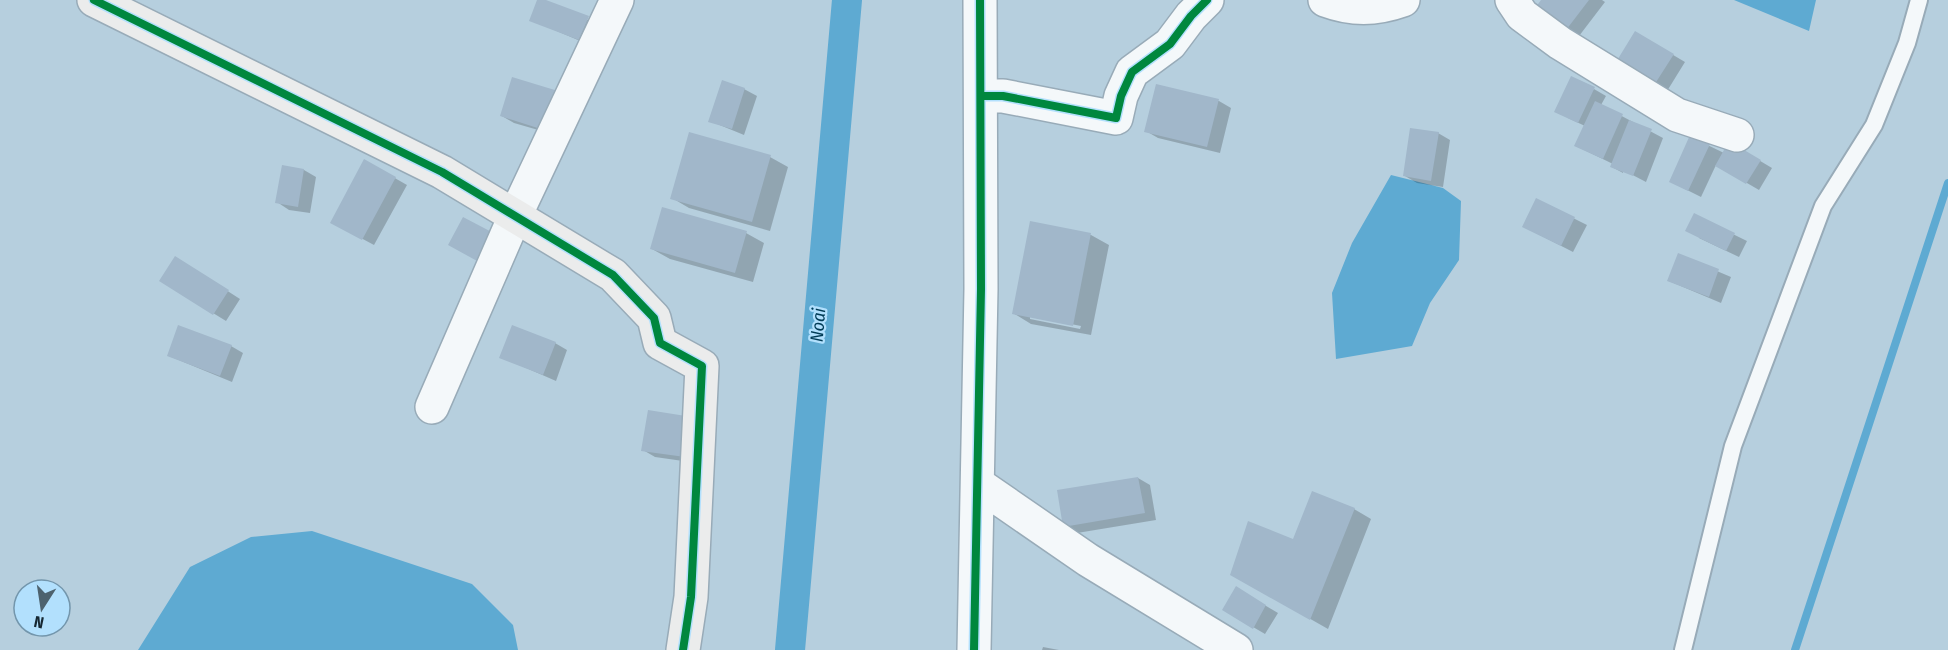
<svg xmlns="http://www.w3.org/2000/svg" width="1948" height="650" font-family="'Fira Sans Condensed',sans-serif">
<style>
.water{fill:#5eaad2}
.shadow{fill:#0003;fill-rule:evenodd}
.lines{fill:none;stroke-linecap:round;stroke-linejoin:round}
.stream{stroke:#5eaad2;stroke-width:8}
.canal{stroke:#5eaad2;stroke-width:30}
.building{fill:#a1b7ca}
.lane-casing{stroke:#98abb8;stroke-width:20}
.street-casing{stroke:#98abb8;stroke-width:36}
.secondary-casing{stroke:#98abb8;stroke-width:36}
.lane{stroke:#f4f8fa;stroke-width:16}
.street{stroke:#f4f8fa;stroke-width:33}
.secondary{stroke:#ebecec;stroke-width:33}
.cycleway-casing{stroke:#b2e0fd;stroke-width:11}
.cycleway{stroke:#00873e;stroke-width:8}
.labels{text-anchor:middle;stroke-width:4.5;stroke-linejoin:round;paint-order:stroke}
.water-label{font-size:18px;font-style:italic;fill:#013b55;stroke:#b2e0fd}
</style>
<rect width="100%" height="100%" fill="#b6cfde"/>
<!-- water -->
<path class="water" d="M1734,0H1816L1809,31Z
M1391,175L1443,188L1461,201L1459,260L1430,303L1412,346L1336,359L1332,293L1352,243Z
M312,531L472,584L513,625L518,650H138L190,567L251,537Z"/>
<!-- shadow -->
<path class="shadow" d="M538,0L600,25L592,46L531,20Z
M1543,0H1602L1605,2L1576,40Z
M1636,33L1685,62L1664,96L1615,66Z
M513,79L559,136L514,123L502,116Z
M1157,85L1219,101L1231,108L1220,153L1158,138L1146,131Z
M744,89L757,96L744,135L710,121Z
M1594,89L1606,96L1601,105L1663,138L1646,182L1623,170V173L1612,167L1613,164L1576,146L1585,126L1568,118Z
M1438,133L1450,140L1443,187L1417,183L1405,176Z
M1691,137L1724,153L1730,143L1772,168L1759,190L1716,165L1701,197L1683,188Z
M770,157L788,167L770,231L689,208L672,198Z
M365,161L407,185L374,245L344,229Z
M283,166L304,170L316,177L310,213L289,210L277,202Z
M1537,200L1587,225L1573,252L1536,233Z
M1694,215L1747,241L1739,257L1699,238Z
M1031,223L1091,235L1109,245L1091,335L1031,324L1013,313ZM1030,316L1081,326L1080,329L1030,319Z
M746,233L764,243L753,282L670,259L652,249Z
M1679,255L1731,277L1721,303L1669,281Z
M187,265L240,299L226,321L161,281Z
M555,343L567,350L556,381L501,357Z
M231,346L243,353L232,382L169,356Z
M649,411L697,463L655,457L643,450Z
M1138,478L1150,485L1156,520L1077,533L1064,526Z
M1354,509L1371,519L1328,629L1231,574Z
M1236,588L1278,613L1265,634L1224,610Z
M1043,647L1059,650H1042Z"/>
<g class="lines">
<!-- stream -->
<path class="stream" d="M1795,650L1948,183"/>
<!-- canal -->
<path class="canal" d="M790,650L847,0"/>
</g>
<!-- building -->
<path class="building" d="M537,0H546L589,16L579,40L529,21Z
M1541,0H1589L1563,34L1533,11Z
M1635,31L1674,54L1651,90L1613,67Z
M1571,76L1595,87L1578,123L1554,112Z
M512,77L558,91L547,131L500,116Z
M722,80L745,88L732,129L708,122Z
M1156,84L1219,99L1207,147L1144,132Z
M1595,101L1623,114L1603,159L1574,146Z
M1629,120L1652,129L1633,176L1610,167Z
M1410,128L1439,132L1431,181L1403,176Z
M689,132L771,155L752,222L670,199Z
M1690,135L1710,144L1688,191L1669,182Z
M1729,141L1761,160L1746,184L1715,166Z
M364,159L396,177L362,240L330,223Z
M282,165L304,169L298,207L275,203Z
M1536,198L1575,217L1561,246L1522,227Z
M662,207L747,231L735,273L650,249Z
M1694,213L1735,233L1726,251L1685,231Z
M463,217L503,238L488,267L448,245Z
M1030,221L1091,233L1073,326L1012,314Z
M1678,253L1719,269L1709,297L1667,281Z
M175,256L229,290L213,315L159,281Z
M178,325L232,345L220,376L167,356Z
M512,325L556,342L543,375L499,358Z
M648,410L692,417L685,457L641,451Z
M1138,477L1145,513L1063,527L1057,490Z
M1312,491L1355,508L1310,620L1230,575L1248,521L1293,539Z
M1236,586L1266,605L1253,629L1222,610Z"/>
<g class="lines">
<!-- lane casing -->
<g class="lane-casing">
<path id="lane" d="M1683,650L1733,446L1823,206L1874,125L1907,43L1919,0"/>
</g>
<!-- street casing -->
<g class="street-casing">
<path id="street" d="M1325,0C1352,10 1375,10 1403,0
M1512,0L1522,15L1560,43L1677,115L1737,135
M981,96H1003L1116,118L1121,96L1132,72L1170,44L1191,16L1207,0
M432,407L515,216L617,0
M978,484L1088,560L1236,650
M974,650L981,289L980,0"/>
</g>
<!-- secondary casing -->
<g class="secondary-casing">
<path id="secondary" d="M94,0L442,172L613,275L654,318L660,343L702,366L691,597L683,650"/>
</g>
<!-- lane -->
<use href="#lane" class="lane"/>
<!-- street -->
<use href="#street" class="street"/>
<!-- secondary -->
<use href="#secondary" class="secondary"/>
<!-- cycleway casing -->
<g class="cycleway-casing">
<path id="cycleway" d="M94,0L442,172L613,275L654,318L660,343L702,366L691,597L683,650
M981,96H1003L1116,118L1121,96L1132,72L1170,44L1191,16L1207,0
M974,650L981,289L980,0"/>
</g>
<!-- cycleway -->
<use href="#cycleway" class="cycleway"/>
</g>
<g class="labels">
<!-- water labels -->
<g class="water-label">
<text transform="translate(818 325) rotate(-85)" y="6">Noai</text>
</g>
</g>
<!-- north arrow -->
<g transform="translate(42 608) rotate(192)"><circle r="28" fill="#b2e0fd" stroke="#7396ac" stroke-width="1.5"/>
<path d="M0-4.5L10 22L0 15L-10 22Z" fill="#4d626e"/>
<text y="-9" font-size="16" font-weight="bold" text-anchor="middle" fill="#152732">N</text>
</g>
</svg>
